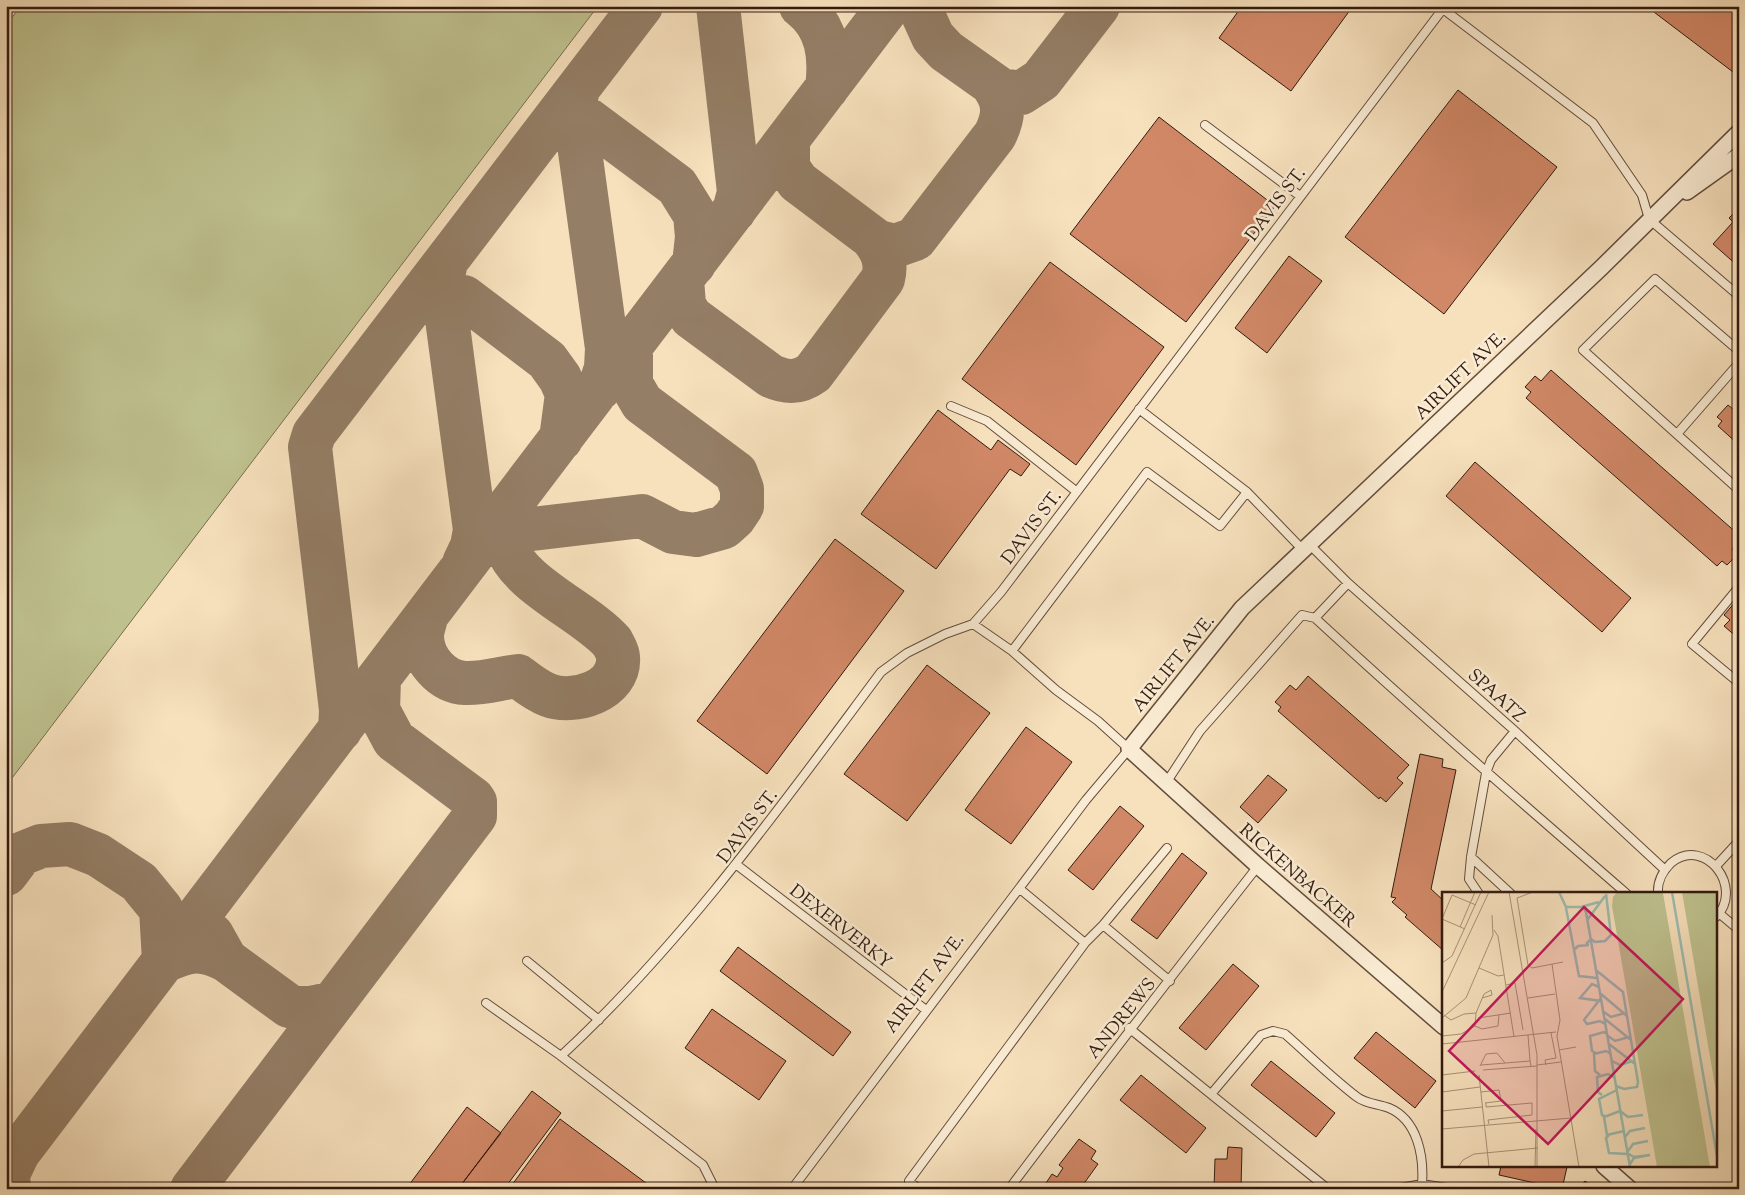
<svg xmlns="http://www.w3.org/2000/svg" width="1745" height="1195" font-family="'Sorts Mill Goudy',serif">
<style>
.green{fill:#bfc28f;stroke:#786e50}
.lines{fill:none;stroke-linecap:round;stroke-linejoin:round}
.taxiway{stroke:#947e66;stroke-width:44}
.building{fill:#d18867;stroke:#321b10}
.lane-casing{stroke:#634c3b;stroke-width:10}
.street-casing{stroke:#634c3b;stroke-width:18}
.lane{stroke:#faecd4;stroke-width:8}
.street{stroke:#faecd4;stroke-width:15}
.labels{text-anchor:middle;stroke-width:5;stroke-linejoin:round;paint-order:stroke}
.street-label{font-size:18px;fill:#321b10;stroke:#faecd4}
.inset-river{fill:none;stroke:#9dbdb2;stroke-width:2.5}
.inset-road{fill:none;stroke:#a89278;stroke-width:1}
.view{fill:#c2185b;fill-opacity:0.15;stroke:#c2185b;stroke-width:2.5}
.inset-edge{fill:none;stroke:#321b10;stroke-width:2.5}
</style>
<rect width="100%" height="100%" fill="#f7e1bd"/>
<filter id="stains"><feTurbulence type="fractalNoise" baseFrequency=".004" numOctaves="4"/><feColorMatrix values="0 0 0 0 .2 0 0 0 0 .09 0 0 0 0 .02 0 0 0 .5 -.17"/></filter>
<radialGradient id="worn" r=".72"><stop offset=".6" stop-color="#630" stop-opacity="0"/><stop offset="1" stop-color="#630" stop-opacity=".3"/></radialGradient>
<!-- green -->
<path class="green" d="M21,6H598L6,786V25Z"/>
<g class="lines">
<!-- taxiway -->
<path class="taxiway" d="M718,6L739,192L734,211
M801,6C828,27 831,57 827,88
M919,6L933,37L946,51L1001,90L1021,93L1041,80L1098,6
M577,90L575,115L607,348L606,368L599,389
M556,126L565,121L587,119L677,186L695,215L697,237L694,264
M788,140V168L798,182L878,242L895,246L915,239L995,135C1005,115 1005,101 991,83
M446,262L442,281L475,530L472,546L464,563
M682,279L684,305L691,317L771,376C787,383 799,383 813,373L883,279C887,263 883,252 873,239
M420,299L444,294L464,297L547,360L560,378L567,394L561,439
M482,543L507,532L642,516L673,532L696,535L724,527L734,518L742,506V489L736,473L642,403L631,384V352
M426,617C425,623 422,630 422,636C422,659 442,682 465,683C482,684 501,678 518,676C527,683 537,691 548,695C573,705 621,691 618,657C618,652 614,646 612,642C586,612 517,584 506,545C504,534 505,522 506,511
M340,730L341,710L310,447L314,434L641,6
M6,874L21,854L41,846L70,844L98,855L139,882L161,909L164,961C190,950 200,947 226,960
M212,935L226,960L289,1006C304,1011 319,1007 334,1002
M9,1189L8,1174L18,1153L889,6
M192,1189L475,816V802L473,799L394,740L378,710L379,679"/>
</g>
<!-- building -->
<path class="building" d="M1242,6H1353L1291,91L1219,38Z
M1646,6H1734L1739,10V65L1733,72Z
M1458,90L1557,167L1444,314L1345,237Z
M1159,117L1275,206L1186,322L1070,234Z
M1736,211L1739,213V267L1713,244L1733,222L1729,218Z
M1289,256L1322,281L1267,353L1235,328Z
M1050,262L1164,347L1076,465L962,379Z
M1551,370L1739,535V541L1732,549L1738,554L1727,565L1722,561L1717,566L1526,398L1531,392L1525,387L1535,376L1541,381Z
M1739,402V445L1718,426L1722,421L1717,417L1728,405L1733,409Z
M938,410L991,450L998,440L1030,464L1021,476L1010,469L936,569L861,514Z
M1475,462L1631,598L1602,632L1446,496Z
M835,539L904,591L767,774L697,721Z
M1736,601L1739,603V639L1724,626L1730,620L1724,615Z
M927,665L990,713L907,821L844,774Z
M1308,676L1409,765L1397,778L1403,783L1386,802L1380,797L1379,799L1278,711L1281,707L1275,702L1290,685L1296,690Z
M1026,727L1072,762L1011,844L965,810Z
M1420,754L1443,759L1442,767L1456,770L1431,889L1444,901V951L1405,917L1407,915L1392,902L1396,898L1391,897Z
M1268,775L1287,790L1258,823L1240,807Z
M1120,806L1144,826L1093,890L1068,870Z
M1182,853L1207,873L1157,939L1131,920Z
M738,947L851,1032L833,1056L720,971Z
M1233,964L1259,986L1206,1050L1179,1028Z
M712,1009L786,1061L759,1100L685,1048Z
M1376,1032L1436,1081L1415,1108L1354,1058Z
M1271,1061L1335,1113L1316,1137L1251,1085Z
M1141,1075L1206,1128L1186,1153L1120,1100Z
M532,1091L561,1113L504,1189H458Z
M467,1107L501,1133L458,1189H406Z
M560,1119L654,1189H509Z
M1079,1139L1096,1151L1091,1159L1098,1164L1080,1189H1042L1052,1174L1057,1177L1063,1168L1059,1165Z
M1228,1147L1242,1148L1241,1189H1214L1215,1159H1227Z
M1501,1166H1565L1567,1167L1562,1189L1499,1175Z
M1585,1181L1595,1189H1579Z"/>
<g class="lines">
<!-- lane casing -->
<g class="lane-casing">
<path id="lane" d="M1443,9L1593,123L1642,195L1649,219L1739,296
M1205,125L1300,196
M1739,351L1655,279L1583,350L1739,490
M951,406L987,421L1077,492
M1139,409L1247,492L1303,550
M1677,434L1739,363
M1309,544L1348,583L1515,731L1664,869
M1348,583L1315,618C1417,712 1522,803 1627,894
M1739,587L1692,644L1739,683
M1012,651L1147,472L1220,526L1247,492
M1166,783L1200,731L1302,615L1315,618
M1471,857L1511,894
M737,865L926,1010
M1717,865L1739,841
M1020,889L1085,943
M1479,894L1469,879L1471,857L1486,773L1491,760L1515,731
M1658,894C1657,881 1662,872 1671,863C1705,835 1745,888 1716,917
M1720,914L1739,930
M1103,925L1170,981
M527,961L599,1020
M486,1003L561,1056L703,1165L715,1189
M1129,1028L1328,1189
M561,1056C684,942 781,806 881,672L907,653L945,634L973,624L1001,592L1445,6
M1212,1093L1261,1035L1273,1031L1285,1034C1309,1055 1332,1078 1357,1097C1366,1104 1379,1104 1389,1108C1418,1120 1424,1157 1422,1184
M792,1189L1086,800L1129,749L1098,721L1056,690L1012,651L973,624
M919,1189L909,1181L1085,943L1103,925L1167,848
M1009,1189C1091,1080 1174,973 1258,866
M1395,1189L1422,1184L1453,1189"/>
</g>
<!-- street casing -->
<g class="street-casing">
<path id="street" d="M1687,192L1739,155
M1444,1027L1258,866L1129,749L1242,608L1601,268L1739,132
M1604,1166L1630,1189"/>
</g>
<!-- lane -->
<use href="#lane" class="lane"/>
<!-- street -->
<use href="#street" class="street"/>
</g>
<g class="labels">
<!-- street labels -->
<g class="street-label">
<text transform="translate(1275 204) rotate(-53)" y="6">DAVIS ST.</text>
<text transform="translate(1460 375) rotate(-44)" y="6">AIRLIFT AVE.</text>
<text transform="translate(1031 527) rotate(-53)" y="6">DAVIS ST.</text>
<text transform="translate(1173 663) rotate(-51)" y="6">AIRLIFT AVE.</text>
<text transform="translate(1497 695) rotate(42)" y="6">SPAATZ</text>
<text transform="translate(747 826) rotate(-53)" y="6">DAVIS ST.</text>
<text transform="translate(1298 875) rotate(41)" y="6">RICKENBACKER</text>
<text transform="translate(841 926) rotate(38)" y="6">DEXERVERKY</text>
<text transform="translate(924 983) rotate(-53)" y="6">AIRLIFT AVE.</text>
<text transform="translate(1121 1018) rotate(-51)" y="6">ANDREWS</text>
</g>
</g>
<!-- overview -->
<g transform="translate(1442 892)">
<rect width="275" height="275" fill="#f7e1bd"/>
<path d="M175,0L221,1L268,275H215L170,14L171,5ZM240,0H275V206Z" fill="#bfc28f"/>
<path class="inset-river" d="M117,0L124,15H141L144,20L188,275M230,0L275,264M139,15L157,10M124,16L137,84L155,86M146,27L163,4M144,52L149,47L153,50L163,49L169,43L164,2M132,58L136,54L147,53M155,79L181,100L196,190L195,195L182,197L174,194M157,95L150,92L138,106L159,109M159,102L185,124M159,106L142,128L145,132L158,129L163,132M162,120L169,125L183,121M163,127L189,148M166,144L173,149L187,145M167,152L193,172M154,161L150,159L148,144L162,140L165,142M170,169L178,173L191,169M158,183L153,179L152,162L164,159L169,162M160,203L156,200L155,185L166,182L173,186M163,224L160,223L157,207L175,198M182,239L165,243L162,225L178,219L186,225L201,223M167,243L164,246L167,261L186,262M183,245L188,239L203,236M186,259L191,252L206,249M185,261L192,265L208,263L192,266L188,272"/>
<path class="inset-road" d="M67,0L95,163V275M91,0L75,6L86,73L90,76L121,70M18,35L33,0M23,37L0,27L10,3L34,13M52,38L56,44L72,145M0,71L10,64L39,0M110,72L118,128L115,144L137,275M37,76L56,84L62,83M64,93L73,91L81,138M0,100L47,0M86,106L113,102M2,123L9,128L22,122L34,121M0,126L24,106L51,43L50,23M36,126L69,121M33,134L40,137L56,134L57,123M86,143L88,169M0,144L19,142L33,134L34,121L42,102L49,98L50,103L40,106M0,152L114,140M117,158L134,155M39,173L88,169L89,174M95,173L119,170M104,173L103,168L114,166L109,141M38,174L44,162L55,161L63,171M41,178L95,174M0,183L33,179M37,183L47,275M0,200L38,195M39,200L57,198L59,209L43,211M44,211V215L90,211V223L46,228L47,232M0,219L40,215M0,237L129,226M16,275L21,268L32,262L96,256M93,275L94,237"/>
<path class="view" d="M142,15L241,107L106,252L7,159Z"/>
<rect width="275" height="275" class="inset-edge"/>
</g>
<!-- margin -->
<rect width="1745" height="1195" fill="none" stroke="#f7e1bd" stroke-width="25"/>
<rect x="8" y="8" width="1730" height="1180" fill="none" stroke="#321b10" stroke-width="2.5"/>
<rect x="12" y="12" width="1720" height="1170" fill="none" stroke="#321b10"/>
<rect width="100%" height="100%" filter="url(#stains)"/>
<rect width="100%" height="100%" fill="url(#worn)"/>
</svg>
